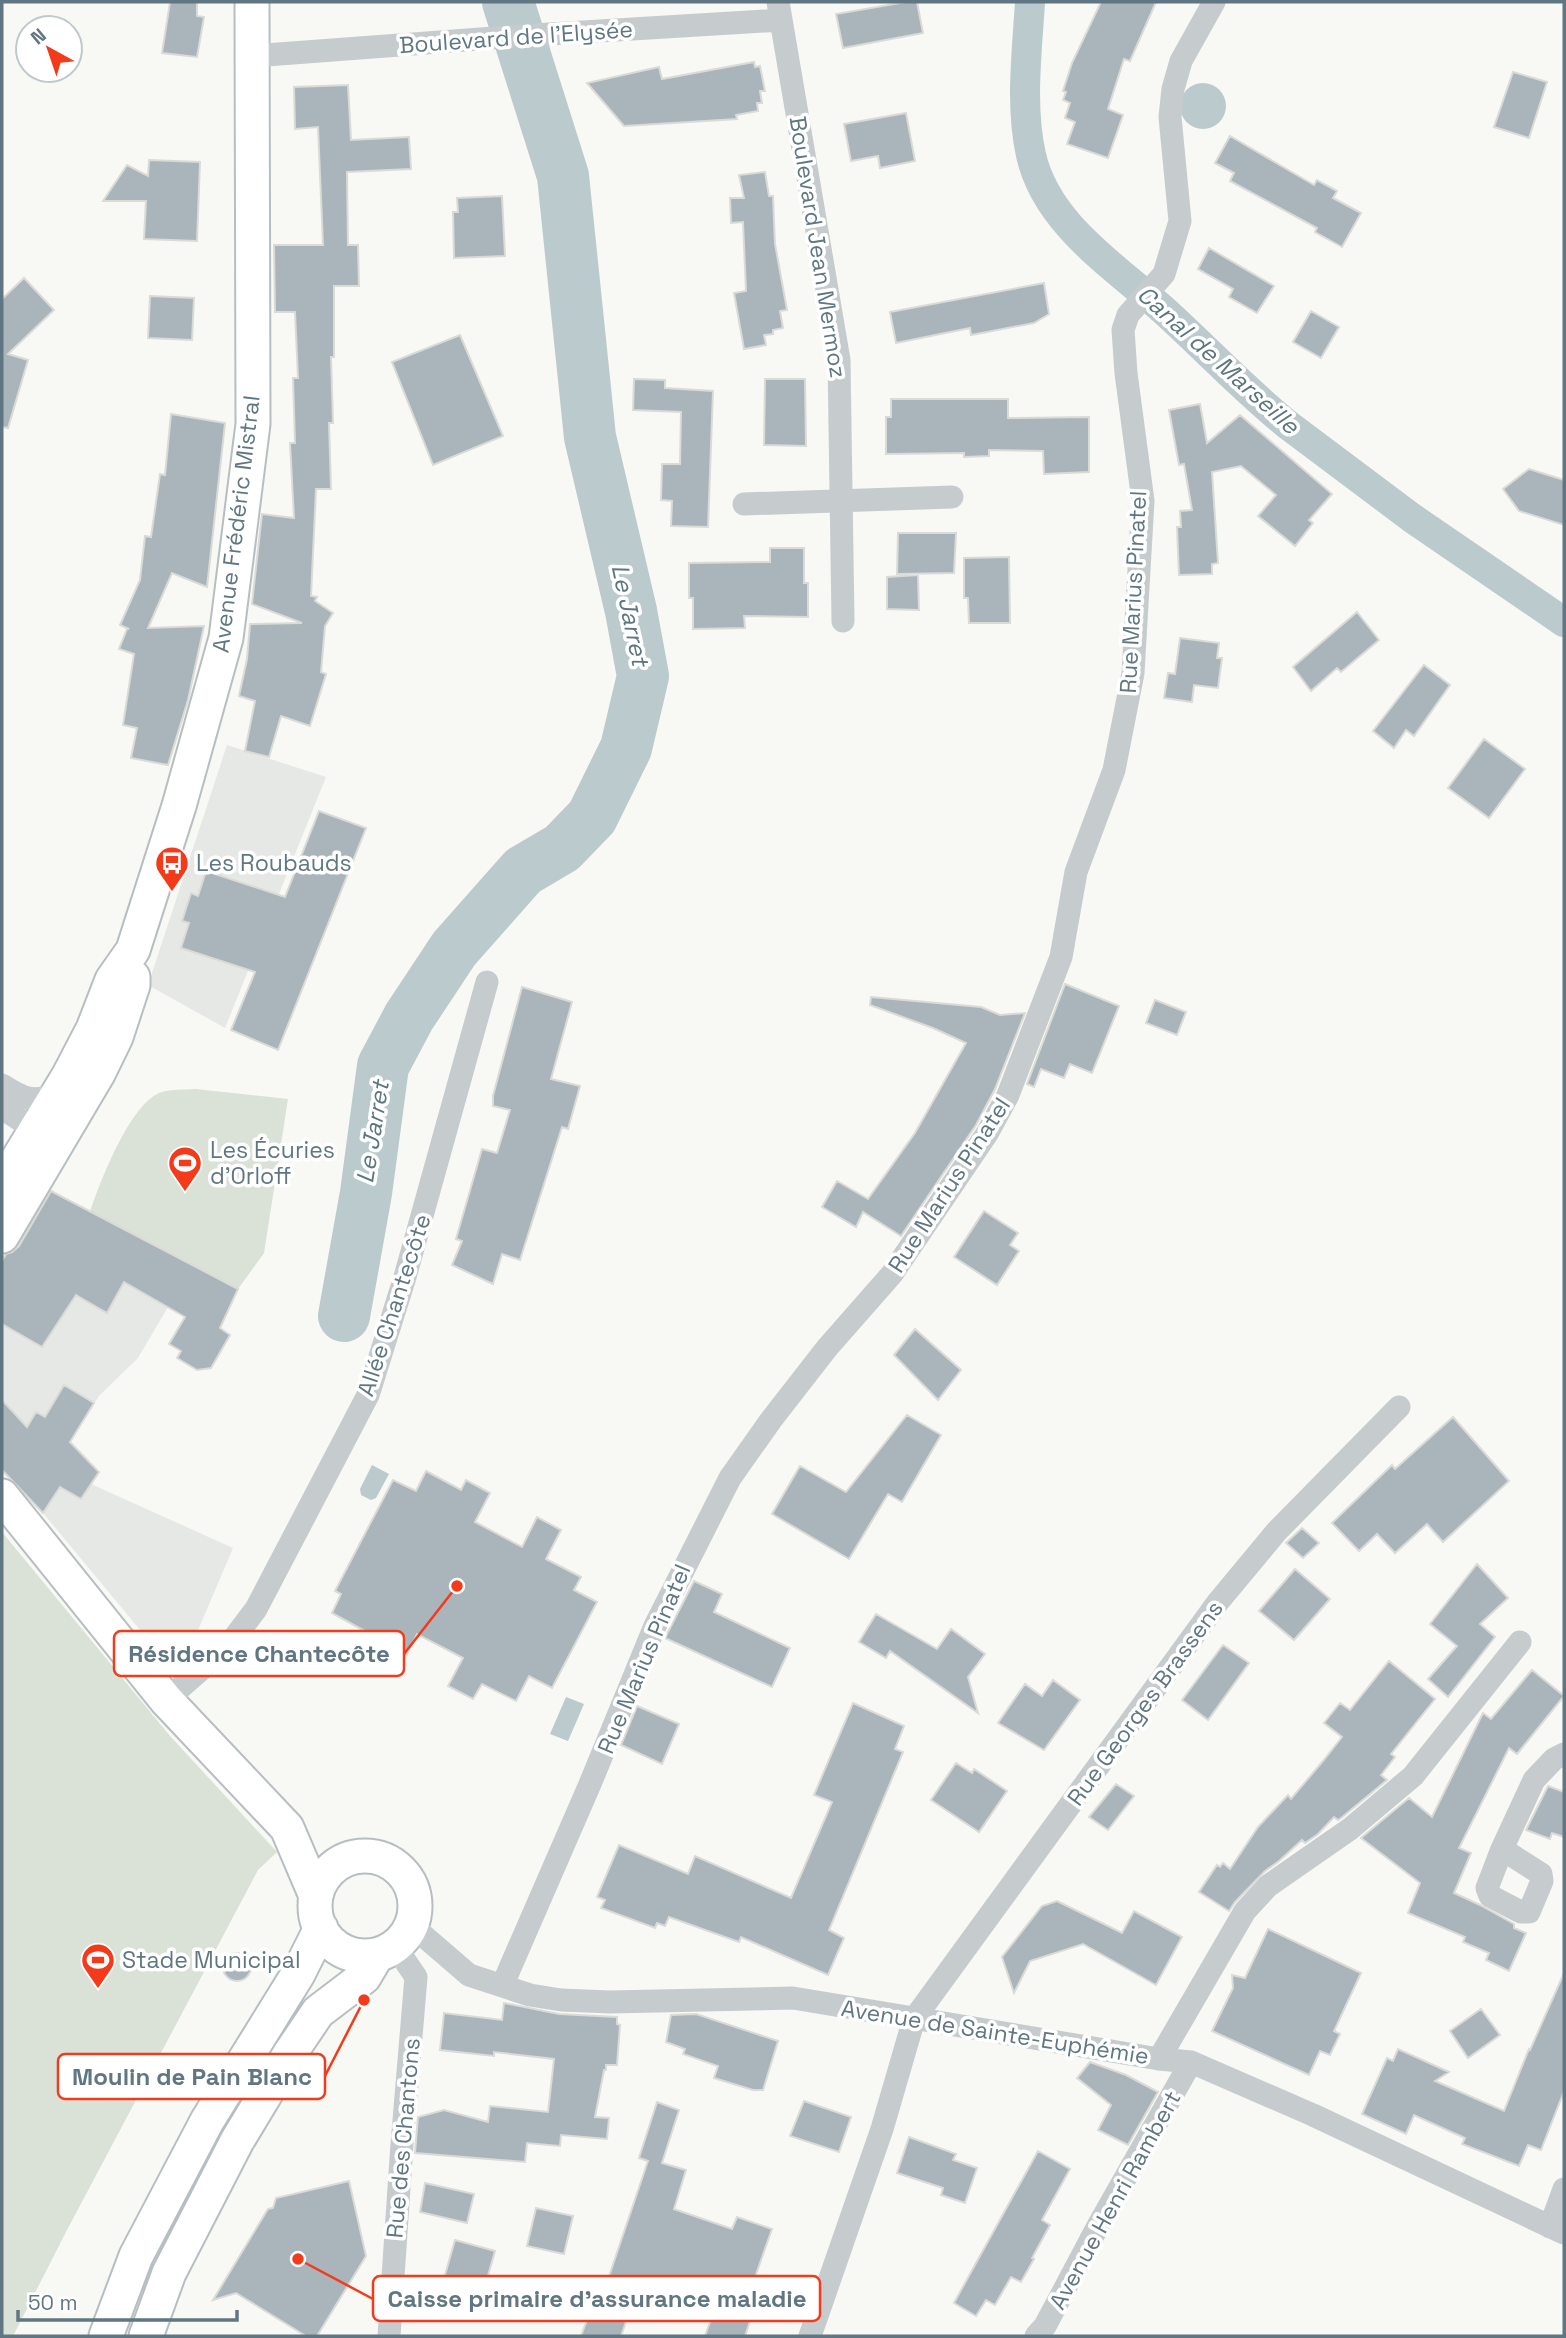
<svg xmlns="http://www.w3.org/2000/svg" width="1566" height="2338" font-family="'Space Grotesk',sans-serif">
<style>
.built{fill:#e6e8e6}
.green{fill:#dae1d6}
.water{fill:#bbcacc}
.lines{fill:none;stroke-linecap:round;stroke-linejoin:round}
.canal{stroke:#bbcacc;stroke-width:30}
.river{stroke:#bbcacc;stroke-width:52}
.building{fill:#a9b5ba;stroke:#dadad7;stroke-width:2}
.secondary-casing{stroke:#b7bec2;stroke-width:37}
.street{stroke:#c6cbce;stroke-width:23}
.secondary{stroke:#fff;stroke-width:33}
.labels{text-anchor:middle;stroke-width:7;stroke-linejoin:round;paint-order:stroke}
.street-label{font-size:23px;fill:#607783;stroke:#fff}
.poi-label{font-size:23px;fill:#607783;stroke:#fff;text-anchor:start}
.water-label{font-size:24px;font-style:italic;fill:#5b777d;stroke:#fff}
.leader{fill:none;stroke:#f33a1a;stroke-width:2.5}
.callout-dot{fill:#f33a1a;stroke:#fff;stroke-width:2.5}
.callout{fill:#fff;stroke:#f33a1a;stroke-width:2.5}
.callout-label{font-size:24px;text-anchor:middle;font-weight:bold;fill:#607783}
</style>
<rect width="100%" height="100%" fill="#f8f8f5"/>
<!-- built -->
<path class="built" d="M227,745L326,777L225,1028L148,985Z
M45,1188L148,1243L168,1307L138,1358L99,1396L70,1442L99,1472L91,1484L233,1548L196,1635L186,1642L174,1645L159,1643L146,1637L43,1513L2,1470V1261Z"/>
<!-- green -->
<path class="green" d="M195,1089L288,1099L264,1253L238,1289L90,1212C100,1182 131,1101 162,1092C172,1089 185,1090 195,1089Z
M2,1532L170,1736L277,1852L258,1870L67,2230L13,2336H2Z"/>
<!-- water -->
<path class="water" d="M1180 106a23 23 0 1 1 46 0a23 23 0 1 1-46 0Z
M372,1465L389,1474L376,1498L371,1500L361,1495L360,1489Z
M566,1697L584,1704L568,1741L550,1734Z"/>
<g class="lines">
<!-- canal -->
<path class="canal" d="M1030,2C1027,52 1020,106 1031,155C1047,227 1121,270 1171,317C1210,353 1247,392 1288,425L1412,518L1564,622"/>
<!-- river -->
<path class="river" d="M344,1316L366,1193L383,1066L409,1017L454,949L523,871L562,848L592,817L626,748L643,676L631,611L590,437L563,176L508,2"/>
</g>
<!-- building -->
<path class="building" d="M170,2H197V16L204,17L197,57L162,53Z
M906,2H917L923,33L843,48L836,14Z
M1101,2H1156L1130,61L1124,59L1108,109L1123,115L1108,158L1067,144L1075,122L1065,118L1070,103L1063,100L1066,92L1063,91L1072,63Z
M754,62L755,67L760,66L765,91H760L762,103H757L758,111L736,115L737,119L624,126L587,83L659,67L662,79Z
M1513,72L1547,82L1529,138L1494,127Z
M348,85L351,140L409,137L411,169L347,172L348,245H358L359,286H334V357H331L333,423H329L331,489H316L311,596L317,597L315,601L333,613L325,626L321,672L326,674L310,726L281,716L269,757L245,751L255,701L239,696L247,659L250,624L302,623L252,604L262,514L294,518L290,443H295L293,378H298L295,312H275L274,245H323L318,127L295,129L294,87Z
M906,113L915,161L880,168L878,156L851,161L844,124Z
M1230,136L1314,185L1317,180L1337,191L1333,198L1361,213L1342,247L1315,232L1317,228L1230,181L1234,173L1215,163Z
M149,160L200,162L197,241L144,239L146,201H103L127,165L148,176Z
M765,172L769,196H773L775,244L787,310L780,311L783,328L773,330V334L764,335L766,345L744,349L734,293L746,291L743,222L731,223L730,198H744L739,175Z
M502,196L505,256L454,258L453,212H458L457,198Z
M1209,248L1274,286L1257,313L1229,297L1233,289L1198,269Z
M24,278L54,310L8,354L28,360L8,428L2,427V299Z
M1044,283L1049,314L1034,323L971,335L970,328L896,343L890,312Z
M150,296L194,298L192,340L148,338Z
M1311,311L1339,327L1321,358L1293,342Z
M460,335L503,436L433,465L392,362Z
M634,379L665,380V388L713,391L708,527L671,526L672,501L661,500L662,464H680L681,412L633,410Z
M765,379H805L806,446L764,445Z
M891,399H1008V418L1089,417V472L1044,474L1043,451L989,450V456L964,457V453L886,454V417H891Z
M1200,404L1207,443L1240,415L1332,494L1309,520L1313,523L1295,546L1258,516L1276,495L1241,466L1212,472L1218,563L1212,564V574L1179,575L1177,527H1181L1180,511L1192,510L1184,464L1179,465L1169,410Z
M171,414L225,423L207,587L172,573L148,628L204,626L188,700L168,765L131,758L137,728L123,725L134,654L119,649L127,629H129L120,625L140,580L145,536L151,537L160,474L165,475Z
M1529,469L1564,480V525L1519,511L1503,489Z
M898,533H956L954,573L897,574Z
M770,548H804V583H808V617L744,616L745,628L693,629V598H689V563L770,562Z
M1009,557L1010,623H969L968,598H964V558Z
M918,575L919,610L887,609V577Z
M1357,612L1379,640L1341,672L1337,668L1311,691L1293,667Z
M1180,638L1219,643L1217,658H1222L1218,688L1194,685L1192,702L1164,698L1168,673L1175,674Z
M1424,665L1450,685L1414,736L1406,730L1394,748L1373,731Z
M1484,739L1525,769L1489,818L1448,788Z
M319,811L366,828L278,1050L231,1030L255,972L181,948L189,923L182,921L191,893L198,896L206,871L285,897Z
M1065,984L1119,1006L1092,1073L1070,1064L1064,1078L1041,1069L1034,1087L1027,1084Z
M522,987L572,1002L551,1079L580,1086L568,1129L562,1127L520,1260L502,1254L493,1284L452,1265L462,1241L456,1239L482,1149L497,1153L510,1110L493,1106V1096Z
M871,997L981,1007L1000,1015L1025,1013L995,1089L976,1125L901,1236L863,1212L856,1227L822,1207L837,1181L868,1199L915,1133L966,1043L933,1028L870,1005Z
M1155,1000L1186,1012L1177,1035L1146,1023Z
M51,1191L238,1289L220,1328L230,1335L211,1368L197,1370L177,1358L181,1351L169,1344L185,1317L124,1282L107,1313L76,1295L42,1347L2,1324V1261L6,1254L12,1252L19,1246Z
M984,1211L1018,1233L1010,1245L1019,1251L997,1285L954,1257Z
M915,1329L961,1370L938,1400L894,1355Z
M64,1385L94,1403L70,1442L99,1472L81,1499L60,1487L43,1513L2,1470V1400L27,1427L36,1412L45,1417Z
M907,1415L941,1435L902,1502L888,1494L849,1559L772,1514L800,1466L846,1492Z
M1453,1417L1509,1481L1443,1542L1427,1524L1395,1553L1377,1534L1359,1551L1332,1523L1392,1465L1395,1469Z
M426,1471L461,1490L466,1480L490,1493L475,1522L522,1547L537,1517L561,1530L546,1559L581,1577L574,1590L597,1602L552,1688L529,1676L516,1701L482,1684L473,1699L448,1686L463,1658L417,1634L403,1662L378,1650L383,1641L332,1613L341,1594L335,1591L393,1480L416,1491Z
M1302,1528L1319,1543L1303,1558L1286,1543Z
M1477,1564L1508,1598L1480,1624L1495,1637L1448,1697L1428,1679L1457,1646L1430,1624Z
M1295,1569L1330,1599L1294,1640L1259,1611Z
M694,1581L722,1594L714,1612L790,1648L772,1687L665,1638Z
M876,1614L937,1649L951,1629L985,1654L968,1677L978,1713L890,1651L886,1658L859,1642Z
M1223,1645L1249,1663L1208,1720L1182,1700Z
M1389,1661L1435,1699L1391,1754L1395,1757L1381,1775L1387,1780L1341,1818L1338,1820L1334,1817L1318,1834L1305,1843L1302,1840L1279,1861L1265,1871L1235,1902L1229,1911L1199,1892L1217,1865L1220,1867L1223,1863L1230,1869L1258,1827L1288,1795L1291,1799L1323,1761L1342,1737L1324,1723L1340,1703L1350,1710Z
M1532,1670L1564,1696L1517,1754L1509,1748L1459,1848L1471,1853L1454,1893L1480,1905L1514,1924V1928L1526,1933L1509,1971L1486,1960L1489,1953L1463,1942L1465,1937L1408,1913L1420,1883L1361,1838L1409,1798L1432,1817L1483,1713L1491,1719Z
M1053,1680L1080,1700L1044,1750L998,1723L1025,1684L1042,1696Z
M853,1703L904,1726L895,1749L903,1752L829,1930L844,1938L828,1975L741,1937L739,1942L669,1917L665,1926L657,1923L655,1928L601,1908L605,1900L597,1897L619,1845L688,1874L695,1856L791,1898L832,1802L814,1795Z
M637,1706L679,1724L662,1764L621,1745Z
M956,1763L972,1773L974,1769L1007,1791L979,1832L931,1800Z
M1116,1784L1134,1796L1108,1830L1089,1817Z
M1548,1786L1564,1792V1837L1552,1833L1550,1839L1526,1830Z
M1057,1901L1122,1933L1134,1911L1182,1937L1156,1985L1083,1944L1030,1961L1014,1993L1002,1957L1042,1906Z
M1268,1929L1361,1973L1334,2031L1340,2034L1330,2055L1320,2051L1309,2075L1212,2031L1233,1988L1232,1975L1245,1978Z
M223 1967a14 14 0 1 1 28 0a14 14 0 1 1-28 0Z
M1564,1973V2091L1541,2150L1528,2145L1519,2166L1462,2144L1465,2138L1414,2115L1406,2134L1362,2114L1387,2058L1393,2061L1398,2049L1449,2072L1435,2081L1504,2111L1529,2049L1530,2050Z
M504,2003L559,2014L617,2017V2024L620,2025L617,2065H606V2070H604L595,2117L609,2118L607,2139L561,2135L560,2146L527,2143L525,2162L415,2153L418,2117L444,2110L488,2122L490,2106L548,2112L554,2059L494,2052V2056L440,2050L444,2013L502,2020Z
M1481,2009L1500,2035L1468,2058L1450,2031Z
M696,2014L778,2041L763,2090H753L714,2078L718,2066L683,2054L685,2049L666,2042L671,2015Z
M1090,2062L1126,2075L1158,2092L1128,2145L1098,2130L1111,2105L1077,2078Z
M804,2101L851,2117L839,2152L790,2136Z
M657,2102L679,2110L662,2163L686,2170L674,2209L732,2229L737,2217L772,2229L754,2280L763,2283L745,2336H705L717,2302L642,2276L621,2336H581L594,2301L600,2303L648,2161L639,2158Z
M909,2137L956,2154L953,2160L977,2168L965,2203L941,2195L943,2188L897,2173Z
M1038,2151L1070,2169L1042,2220L1050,2225L1032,2258L1034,2259L1021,2282L1011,2277L995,2305L986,2300L976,2316L954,2303Z
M349,2181L366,2256L317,2336H306L236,2293L213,2300L268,2209L273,2208L276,2198Z
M425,2183L474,2194L467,2223L420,2212Z
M536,2208L573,2216L564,2254L527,2246Z
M455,2240L495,2251L479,2307L439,2296Z"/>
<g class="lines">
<!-- secondary casing -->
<g class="secondary-casing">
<path id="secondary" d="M2,1185L69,1075L93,1029L112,980L133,950L179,806L226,638L253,424L252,2
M2,1236L99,1072L116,1037L133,985V977
M2,1496L166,1700L287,1828L316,1896
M315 1906a50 50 0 1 1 100 0a50 50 0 1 1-100 0Z
M106,2336L136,2256L207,2121L298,1974L321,1928
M146,2336L169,2273L237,2141L289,2055L318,2012L364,1977L377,1955"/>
</g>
<!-- street -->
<path class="street" d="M778,2L839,360L843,621
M252,56L534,35L781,20
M744,504L952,497
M2,1085C24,1099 32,1103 58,1094L63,1098
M2,1108L46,1137
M166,1700L228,1646L256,1609L368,1395L405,1277L487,982
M1502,1849L1541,1874L1542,1881L1529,1912H1521L1490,1896L1487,1888L1502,1849L1534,1780L1554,1759L1564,1754
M411,1925L469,1975L530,1995L561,2000L610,2002L793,1998L1159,2059L1191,2062L1313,2115L1564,2233
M503,1984L590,1784L655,1626L730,1478L771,1420L827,1348L892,1274L988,1132L1008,1095L1061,957L1076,872L1114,770L1133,673L1143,501L1126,373L1123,330L1128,315L1164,274L1180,221L1170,117L1173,89L1181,61L1214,2
M1159,2059L1245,1911L1268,1886L1350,1829L1413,1776L1520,1642
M1550,2227L1564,2189
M389,2336L402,2144L416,1977L395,1946
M810,2336L882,2129L914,2019L1218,1602L1277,1531L1399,1407
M1036,2336L1045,2326L1098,2226L1191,2062"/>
<!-- secondary -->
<use href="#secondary" class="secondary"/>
</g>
<!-- icons -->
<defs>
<g id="bus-pin" transform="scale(1.75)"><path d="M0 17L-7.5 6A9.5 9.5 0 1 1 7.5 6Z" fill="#f33a1a" stroke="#fff"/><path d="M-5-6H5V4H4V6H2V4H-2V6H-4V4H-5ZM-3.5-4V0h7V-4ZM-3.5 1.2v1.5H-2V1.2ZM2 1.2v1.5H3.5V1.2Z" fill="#fff"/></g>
<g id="stadium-pin" transform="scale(1.75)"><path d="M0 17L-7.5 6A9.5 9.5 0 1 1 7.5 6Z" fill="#f33a1a" stroke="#fff"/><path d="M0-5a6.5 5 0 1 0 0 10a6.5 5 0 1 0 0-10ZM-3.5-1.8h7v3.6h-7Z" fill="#fff"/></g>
</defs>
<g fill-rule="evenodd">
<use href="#bus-pin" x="172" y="863"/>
<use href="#stadium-pin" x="185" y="1163"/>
<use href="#stadium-pin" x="98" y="1960"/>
</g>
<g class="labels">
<!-- street labels -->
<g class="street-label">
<text transform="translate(516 37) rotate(-4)" y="8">Boulevard de l'Elysée</text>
<text transform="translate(818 247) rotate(81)" y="8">Boulevard Jean Mermoz</text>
<text transform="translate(236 524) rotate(-83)" y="8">Avenue Frédéric Mistral</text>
<text transform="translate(1133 592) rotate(-87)" y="8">Rue Marius Pinatel</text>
<text transform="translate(949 1185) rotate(-57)" y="8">Rue Marius Pinatel</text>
<text transform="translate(394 1305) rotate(-72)" y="8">Allée Chantecôte</text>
<text transform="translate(644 1659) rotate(-67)" y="8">Rue Marius Pinatel</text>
<text transform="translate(1145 1703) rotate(-54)" y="8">Rue Georges Brassens</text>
<text transform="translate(995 2032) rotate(9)" y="8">Avenue de Sainte-Euphémie</text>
<text transform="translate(403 2138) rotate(-85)" y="8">Rue des Chantons</text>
<text transform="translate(1115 2200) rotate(-61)" y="8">Avenue Henri Rambert</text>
</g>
<!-- poi labels -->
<g class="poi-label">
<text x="196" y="871">Les Roubauds</text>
<text x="210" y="1158">Les Écuries<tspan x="210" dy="26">d'Orloff</tspan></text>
<text x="122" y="1968">Stade Municipal</text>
</g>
<!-- water labels -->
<g class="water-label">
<text transform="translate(1218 360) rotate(42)" y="8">Canal de Marseille</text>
<text transform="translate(630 615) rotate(78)" y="8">Le Jarret</text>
<text transform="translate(373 1132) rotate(-81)" y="8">Le Jarret</text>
</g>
</g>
<!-- callouts -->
<path class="leader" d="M457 1586L404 1654M364 2000L325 2076M298 2259L373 2299"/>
<g class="callout-dot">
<circle cx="457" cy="1586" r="7"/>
<circle cx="364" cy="2000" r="7"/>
<circle cx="298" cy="2259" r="7"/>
</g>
<g class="callout">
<rect x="114" y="1631" width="290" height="45" rx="7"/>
<rect x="58" y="2054" width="267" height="45" rx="7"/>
<rect x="373" y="2276" width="447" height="45" rx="7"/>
</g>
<g class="callout-label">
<text x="259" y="1662">Résidence Chantecôte</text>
<text x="192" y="2085">Moulin de Pain Blanc</text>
<text x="597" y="2307">Caisse primaire d'assurance maladie</text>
</g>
<!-- border -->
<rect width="1566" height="2338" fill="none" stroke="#607783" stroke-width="7"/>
<!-- north arrow -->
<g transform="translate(49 49) rotate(320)"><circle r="33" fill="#ffffff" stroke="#bfc9cd" stroke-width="2"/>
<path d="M0-5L12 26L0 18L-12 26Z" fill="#f33a1a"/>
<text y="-10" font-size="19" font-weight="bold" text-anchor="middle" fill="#607783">N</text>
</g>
<!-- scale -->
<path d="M18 2310v10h219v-10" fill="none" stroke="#607783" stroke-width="3.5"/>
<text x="28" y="2310" font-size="21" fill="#607783" stroke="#ffffff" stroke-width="5" paint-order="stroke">50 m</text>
</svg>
